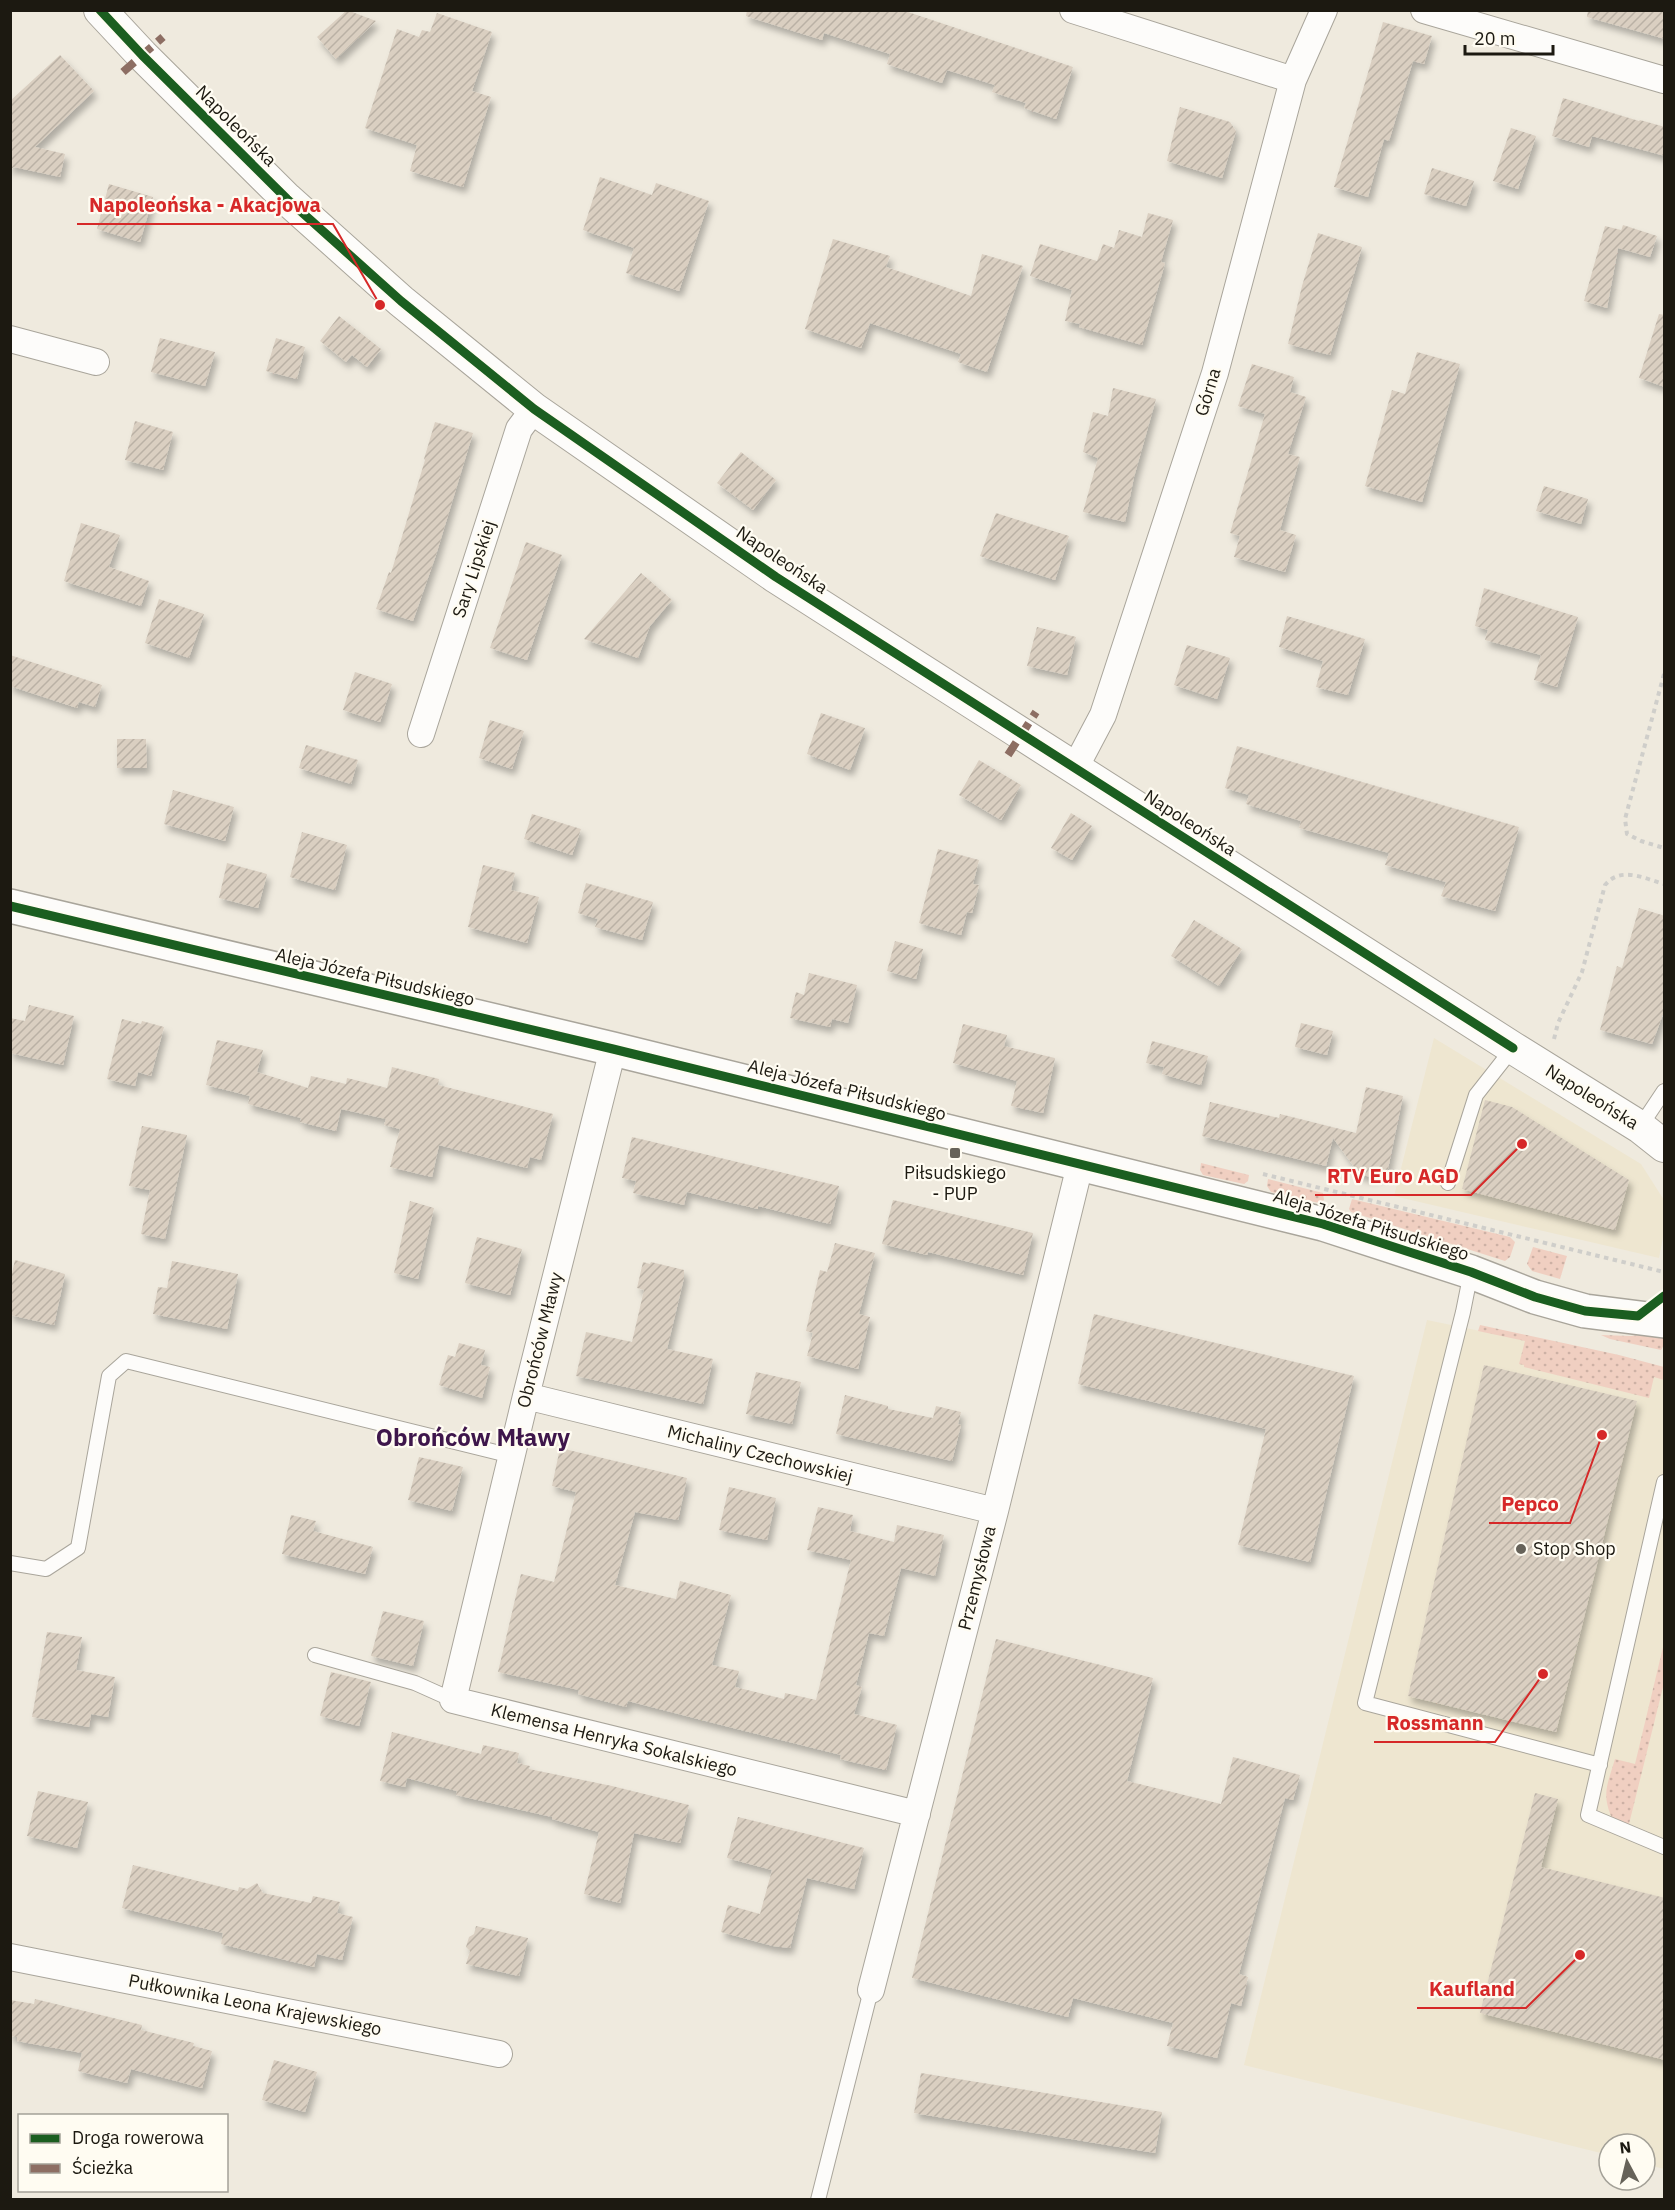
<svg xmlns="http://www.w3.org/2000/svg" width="1675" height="2210" font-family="'IBM Plex Sans',sans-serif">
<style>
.built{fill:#eee6d0}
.grass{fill:url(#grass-dots)}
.building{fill:url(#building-hatch);filter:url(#shadow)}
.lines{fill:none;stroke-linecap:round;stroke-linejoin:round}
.service-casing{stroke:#a9a59b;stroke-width:16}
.minor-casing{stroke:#a9a59b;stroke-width:28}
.tertiary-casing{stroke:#a9a59b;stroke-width:34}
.secondary-casing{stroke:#a9a59b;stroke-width:36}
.path{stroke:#cfceca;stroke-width:4;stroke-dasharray:4.5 4.5;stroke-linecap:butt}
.service{stroke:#fdfcfa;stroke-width:14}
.minor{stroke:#fdfcfa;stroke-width:26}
.tertiary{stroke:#fdfcfa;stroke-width:32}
.secondary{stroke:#fdfcfa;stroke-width:33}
.quiet{stroke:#8d6e63;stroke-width:8;stroke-dasharray:15 8;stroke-linecap:butt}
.cycleway-casing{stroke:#fffcf2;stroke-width:13}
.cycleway{stroke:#1b5e20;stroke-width:9}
.poi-dot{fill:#666259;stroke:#fffcf2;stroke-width:2}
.labels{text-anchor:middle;stroke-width:4.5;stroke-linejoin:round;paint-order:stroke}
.street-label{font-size:18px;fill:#1c1911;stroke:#fffcf2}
.poi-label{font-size:18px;fill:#1c1911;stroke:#fffcf2}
.district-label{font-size:24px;font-weight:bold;fill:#3e164b;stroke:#fffcf2}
.leader{fill:none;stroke:#d62828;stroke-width:2}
.callout-dot{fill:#d62828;stroke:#fffcf2;stroke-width:2}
.callout-label{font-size:20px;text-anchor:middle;font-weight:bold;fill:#d62828;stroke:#fffcf2;stroke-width:4.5;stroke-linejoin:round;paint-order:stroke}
</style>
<defs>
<pattern id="grass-dots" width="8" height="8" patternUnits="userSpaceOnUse" patternTransform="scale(1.5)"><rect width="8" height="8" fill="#f0cfc1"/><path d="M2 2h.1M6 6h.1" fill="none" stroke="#cdb1a5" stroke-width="1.8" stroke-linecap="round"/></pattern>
<pattern id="building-hatch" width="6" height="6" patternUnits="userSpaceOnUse" patternTransform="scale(1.5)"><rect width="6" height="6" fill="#dacfc1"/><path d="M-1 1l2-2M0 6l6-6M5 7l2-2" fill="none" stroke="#bab1a5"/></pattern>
<filter id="shadow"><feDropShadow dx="3.5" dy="6" stdDeviation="3" flood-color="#0004"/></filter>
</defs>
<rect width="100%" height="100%" fill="#efeade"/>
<!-- built -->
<path class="built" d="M1434,1038L1641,1164L1664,1200V1232L1659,1258L1394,1196Z
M1427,1320L1664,1369V2169L1645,2164V2144H1609V2155L1244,2065Z"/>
<!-- grass -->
<path class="grass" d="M1201,1163L1249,1175L1248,1181L1244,1184L1203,1175L1200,1170Z
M1268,1179L1323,1193L1324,1200L1319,1203L1271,1192L1267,1186Z
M1352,1199L1510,1237L1515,1242L1510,1257L1505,1261L1351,1212L1349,1209Z
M1533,1247L1567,1256L1560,1279L1532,1271L1527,1264Z
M1480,1325L1619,1355L1664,1367V1380L1654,1377L1649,1398L1524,1367V1365L1519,1364L1525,1341L1478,1331Z
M1664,1333V1345L1661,1350L1610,1339L1601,1335L1630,1336Z
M1664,1643V1683L1629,1824L1612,1818C1601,1794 1608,1783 1615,1759L1635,1764Z"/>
<!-- building -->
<path class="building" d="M347,10L376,21L336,59L317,37Z
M747,10H902L1073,67L1056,119L1024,108L1026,103L992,92L995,85L947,70L942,83L887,64L890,54L824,33L822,40L746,16Z
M1588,10H1665V39L1587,17Z
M437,13L492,32L472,91L491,97L463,187L410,171L417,145L365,128L397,29L419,37L422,30L430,32Z
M1383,22L1432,36L1424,64L1413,61L1389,141L1384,139L1368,197L1334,187Z
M60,55L94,91L35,147L65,154L60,177L14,167L10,170V101Z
M1563,98L1639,121L1640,120L1665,127V156L1592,136L1589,147L1552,136Z
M1180,107L1230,122L1236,131L1222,178L1167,161Z
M1511,128L1536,136L1518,189L1493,181Z
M1432,168L1474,181L1466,206L1424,194Z
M600,177L652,195L656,183L709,201L679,291L626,273L634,248L583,230Z
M109,184L153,197L140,242L97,229Z
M1148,213L1173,220L1161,262L1165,263L1142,345L1079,327L1080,324L1065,321L1072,290L1030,276L1040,244L1097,261L1103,244L1114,248L1119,230L1142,237Z
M1623,225L1657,236L1650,257L1618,248L1607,308L1584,301L1605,226L1621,230L1620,234Z
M1318,233L1362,247L1330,355L1288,344L1302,286Z
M833,239L890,256L886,267L971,296L982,254L1023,266L987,372L958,362L961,354L870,323L861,348L805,329Z
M1659,314L1665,315V387L1639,378Z
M339,316L381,349L367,367L352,355L346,362L320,341Z
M160,338L215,352L205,386L151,372Z
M276,338L305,347L297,379L266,371Z
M1417,352L1460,364L1422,502L1365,486L1392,390L1405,394Z
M1252,364L1294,377L1290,392L1306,397L1288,454L1300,457L1280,530L1296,535L1285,572L1234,557L1240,536L1230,533L1265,414L1238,406Z
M1113,388L1156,399L1134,477L1125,522L1083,512L1098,458L1083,452L1093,412L1108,416Z
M135,421L173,432L163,470L125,460Z
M435,422L473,433L436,555L413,621L376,609L389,572L391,573L425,460L424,459Z
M741,452L776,480L753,510L717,483Z
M1544,486L1588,499L1581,524L1536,511Z
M996,513L1069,536L1055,580L980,556Z
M81,523L120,535L109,567L149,581L141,606L64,581Z
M526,542L562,555L527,660L490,648Z
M641,573L672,600L650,626L638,658L584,639Z
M1484,588L1578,617L1557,687L1534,680L1541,655L1485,640L1488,630L1475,626Z
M159,599L204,614L189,658L145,643Z
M1287,616L1365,639L1348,695L1316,687L1323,661L1279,647Z
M1037,627L1076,637L1067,675L1027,666Z
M1187,645L1230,658L1217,699L1174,685Z
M10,655L102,685L95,707L79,702L77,708L10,686Z
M355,672L392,684L380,722L343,710Z
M821,713L865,728L850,770L807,754Z
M490,720L524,731L512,769L479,758Z
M117,739H146L147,768H117Z
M306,745L358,760L351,784L299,768Z
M1237,746L1519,827L1495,911L1441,896L1446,882L1385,865L1389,853L1299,828L1301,821L1246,804L1249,795L1225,788Z
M979,760L1021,785L1001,820L959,795Z
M173,790L234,807L225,841L164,824Z
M1071,813L1092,826L1072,860L1051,848Z
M532,814L581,829L572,855L524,839Z
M302,832L347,845L335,890L290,877Z
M938,849L979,860L973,884L979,885L972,913L967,912L961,935L919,923Z
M227,863L267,874L258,908L219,898Z
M483,865L515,873L511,890L539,897L527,943L468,927Z
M586,883L653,902L642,940L595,927L598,919L578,913Z
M1639,908L1665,916V1009L1652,1044L1600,1030L1617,966L1622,968Z
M1194,920L1242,949L1219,986L1171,956Z
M895,941L923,949L916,979L887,971Z
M809,973L857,985L848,1023L832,1019L830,1027L790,1018L796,992L804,995Z
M29,1005L74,1016L63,1065L10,1053V1018L25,1021Z
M122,1019L141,1024L142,1021L164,1027L151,1076L138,1072L135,1086L107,1079Z
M1301,1023L1333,1031L1327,1055L1295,1047Z
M963,1024L1007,1035L1004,1046L1055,1058L1043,1113L1011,1106L1017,1081L953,1063Z
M217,1040L263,1050L257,1072L308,1088L311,1076L346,1084L347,1078L387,1088L392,1067L439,1079L438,1085L553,1114L541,1160L530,1157L527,1168L439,1145L432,1177L390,1167L400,1129L384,1125L386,1119L341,1109L336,1131L300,1122L301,1118L248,1104L250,1096L206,1085Z
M1152,1041L1208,1056L1201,1085L1162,1074L1164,1067L1146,1063Z
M1366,1087L1403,1096L1388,1169L1373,1177L1360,1175L1333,1138L1326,1166L1202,1136L1210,1102L1279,1118L1280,1114L1356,1133Z
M1485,1100L1512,1107L1629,1180L1615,1230L1462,1189Z
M142,1126L187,1135L165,1239L141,1234L150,1190L129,1186Z
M632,1137L839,1186L830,1224L758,1206V1209L687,1192L684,1205L633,1193L636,1181L622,1178Z
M893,1200L1033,1233L1023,1275L928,1252L927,1255L882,1244Z
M410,1201L434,1208L418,1279L394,1273Z
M477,1237L522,1249L510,1295L465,1283Z
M835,1243L875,1253L859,1314L870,1317L858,1369L807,1356L813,1333L806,1331L820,1270L827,1272Z
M15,1260L65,1274L54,1325L10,1315V1282Z
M172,1261L238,1274L227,1329L153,1314L158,1287L167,1288Z
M643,1262L650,1264L651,1262L684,1270V1278L667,1349L713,1359L703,1404L576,1376L586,1332L632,1342L644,1290L637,1288Z
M1094,1314L1354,1376L1310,1562L1238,1545L1266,1429L1078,1384Z
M459,1343L485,1350L481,1365L490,1367L482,1398L439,1385L448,1355L455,1357Z
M1484,1365L1637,1401L1556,1732L1408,1696Z
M756,1372L801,1382L792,1424L746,1414Z
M845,1395L888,1406V1409L933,1418L936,1406L961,1412L958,1424L961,1425L952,1461L836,1434Z
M560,1448L687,1478L678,1520L635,1512L615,1585L676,1599L680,1581L731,1595L712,1665L739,1671L735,1687L784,1699L785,1693L816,1700L851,1560L807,1550L818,1507L853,1515L850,1531L894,1542L897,1525L944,1535L935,1576L901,1568L884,1636L869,1633L856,1685L862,1687L854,1714L897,1725L886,1770L840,1759L841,1755L725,1726L628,1701L626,1707L578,1694L579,1690L498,1672L521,1574L554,1582L576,1492L552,1486Z
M419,1457L463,1467L452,1511L408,1500Z
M729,1487L776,1498L767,1540L719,1530Z
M291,1515L316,1521L313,1531L373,1547L365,1574L282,1554Z
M383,1611L424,1621L413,1666L371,1656Z
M47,1632L82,1637L76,1670L115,1677L108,1717L91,1714L89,1727L32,1717Z
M996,1639L1153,1678L1127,1781L1221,1804L1233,1757L1300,1775L1293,1800L1285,1798L1239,1974L1248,1977L1241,2006L1231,2003L1217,2058L1167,2046L1173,2023L1073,1998L1068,2017L912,1978Z
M331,1672L371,1682L359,1726L320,1716Z
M392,1732L481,1754L483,1745L519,1753L517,1763L530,1766L529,1769L612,1786L689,1805L680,1843L634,1833L620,1903L584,1894L599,1832L552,1819V1817L456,1795L457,1791L407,1778L405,1787L380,1781Z
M38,1791L88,1802L77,1848L27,1836Z
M1535,1793L1558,1799L1541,1867L1665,1898V2060L1480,2013Z
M738,1817L864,1848L854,1889L807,1878L790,1948L773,1946L721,1932L728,1905L760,1914L772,1870L727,1858Z
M133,1865L238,1891L239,1887L247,1889L257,1883L263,1893L311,1903L313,1896L340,1902L337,1913L353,1917L342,1960L317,1954L314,1967L221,1944L223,1933L122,1908Z
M476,1926L528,1938L519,1976L466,1964L470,1951L466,1947L469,1937L474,1934Z
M35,1999L142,2025L141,2030L194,2043L193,2046L212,2051L202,2088L131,2069L127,2083L78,2071L82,2053L17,2041V2037L10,2036V2000L34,2004Z
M274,2060L317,2072L305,2112L262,2100Z
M921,2073L1162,2112L1155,2153L914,2113Z"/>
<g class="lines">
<!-- service casing -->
<g class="service-casing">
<path id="service" d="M1640,1127L1664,1091
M1448,1183L1476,1095L1513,1048
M1471,1272L1463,1312L1365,1703L1600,1765
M1664,1482L1588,1815L1664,1847
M10,1563L46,1569L78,1548L109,1376L126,1361L512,1456
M315,1655L415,1683L453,1700
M818,2200L871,1990"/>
</g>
<!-- minor casing -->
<g class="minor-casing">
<path id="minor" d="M1073,10L1293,80
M1424,10L1664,80
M10,339L96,362
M421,734L519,429L534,409
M1075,768L1103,715L1215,373L1293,80L1324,10
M613,1049L526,1396L453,1700L917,1814
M526,1396L995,1511
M10,1957L499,2054
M871,1990L995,1511L1080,1165"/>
</g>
<!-- tertiary casing -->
<g class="tertiary-casing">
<path id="tertiary" d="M100,10L142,55L287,199L401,301L534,409L776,577L1513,1048L1640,1127L1664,1146"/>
</g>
<!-- secondary casing -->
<g class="secondary-casing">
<path id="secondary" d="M10,906L613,1049L1323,1224L1471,1272L1535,1297L1585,1311L1664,1321"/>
</g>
<!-- path -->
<path class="path" d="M1664,674L1625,819L1627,834L1641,841L1664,848
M1663,1015L1664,1016
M1554,1039L1558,1023L1582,972L1605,885C1621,866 1643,878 1664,884
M1263,1174L1664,1272"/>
<!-- service -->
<use href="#service" class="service"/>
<!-- minor -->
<use href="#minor" class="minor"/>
<!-- tertiary -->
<use href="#tertiary" class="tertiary"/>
<!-- secondary -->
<use href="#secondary" class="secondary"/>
<!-- quiet -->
<path class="quiet" d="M123,72L163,37
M1008,755L1036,712"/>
<!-- cycleway casing -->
<g class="cycleway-casing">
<path id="cycleway" d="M100,10L142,55L287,199L401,301L534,409L776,577L1513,1048
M10,906L613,1049L1323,1224L1471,1272L1535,1297L1585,1311L1638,1316L1664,1296"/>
</g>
<!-- cycleway -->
<use href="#cycleway" class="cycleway"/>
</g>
<!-- markers -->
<g class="poi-dot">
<rect x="949" y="1147" width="12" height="12" rx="3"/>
<circle cx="1521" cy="1549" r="6"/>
</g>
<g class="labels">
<!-- street labels -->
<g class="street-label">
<text transform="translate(236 126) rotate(45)" y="6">Napoleońska</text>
<text transform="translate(1208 392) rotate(-73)" y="6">Górna</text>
<text transform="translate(782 560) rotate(34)" y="6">Napoleońska</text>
<text transform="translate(474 569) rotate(-72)" y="6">Sary Lipskiej</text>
<text transform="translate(1190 823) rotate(33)" y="6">Napoleońska</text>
<text transform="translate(375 977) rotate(13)" y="6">Aleja Józefa Piłsudskiego</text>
<text transform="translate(847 1090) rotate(14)" y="6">Aleja Józefa Piłsudskiego</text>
<text transform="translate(1592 1097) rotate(32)" y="6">Napoleońska</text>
<text transform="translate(1371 1225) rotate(17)" y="6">Aleja Józefa Piłsudskiego</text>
<text transform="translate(540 1340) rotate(-76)" y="6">Obrońców Mławy</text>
<text transform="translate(760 1454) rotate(14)" y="6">Michaliny Czechowskiej</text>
<text transform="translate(977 1578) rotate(-76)" y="6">Przemysłowa</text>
<text transform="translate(614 1740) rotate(14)" y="6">Klemensa Henryka Sokalskiego</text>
<text transform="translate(255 2005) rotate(11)" y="6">Pułkownika Leona Krajewskiego</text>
</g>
<!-- poi labels -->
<g class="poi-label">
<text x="955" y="1179">Piłsudskiego<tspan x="955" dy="21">- PUP</tspan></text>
<text x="1533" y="1555" text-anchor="start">Stop Shop</text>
</g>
<!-- district labels -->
<g class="district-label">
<text x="473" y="1446">Obrońców Mławy</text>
</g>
</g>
<!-- callouts -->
<path class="leader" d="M380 305L333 224H77M1522 1144L1471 1195H1315M1602 1435L1570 1523H1489M1543 1674L1495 1742H1374M1580 1955L1526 2008H1417"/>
<g class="callout-dot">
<circle cx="380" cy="305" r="6"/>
<circle cx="1522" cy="1144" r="6"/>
<circle cx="1602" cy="1435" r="6"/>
<circle cx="1543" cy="1674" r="6"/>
<circle cx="1580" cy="1955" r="6"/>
</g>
<g class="callout-label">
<text x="205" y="212">Napoleońska - Akacjowa</text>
<text x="1393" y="1183">RTV Euro AGD</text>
<text x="1530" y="1511">Pepco</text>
<text x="1435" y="1730">Rossmann</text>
<text x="1472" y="1996">Kaufland</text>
</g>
<!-- border -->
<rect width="1675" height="2210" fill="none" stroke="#1c1911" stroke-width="24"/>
<!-- legend -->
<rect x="18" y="2114" width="210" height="78" fill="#fffcf2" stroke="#a4a198" stroke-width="1.5"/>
<rect x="30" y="2134" width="30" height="9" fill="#1b5e20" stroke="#a4a198" stroke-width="1.5"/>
<text x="72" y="2144" font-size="18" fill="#1c1911">Droga rowerowa</text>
<rect x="30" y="2164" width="30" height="9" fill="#8d6e63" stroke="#a4a198" stroke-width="1.5"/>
<text x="72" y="2174" font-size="18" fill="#1c1911">Ścieżka</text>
<!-- north arrow -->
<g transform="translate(1627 2162) rotate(353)"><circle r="28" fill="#fffcf2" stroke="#a4a198" stroke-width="1.5"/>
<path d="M0-4.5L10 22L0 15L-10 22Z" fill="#666259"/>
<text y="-9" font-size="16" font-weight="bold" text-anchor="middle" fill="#1c1911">N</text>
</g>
<!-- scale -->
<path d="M1465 45v9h88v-9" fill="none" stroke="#1c1911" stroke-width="3"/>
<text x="1474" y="45" font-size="18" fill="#1c1911" stroke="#fffcf2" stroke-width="4.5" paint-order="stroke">20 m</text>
</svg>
